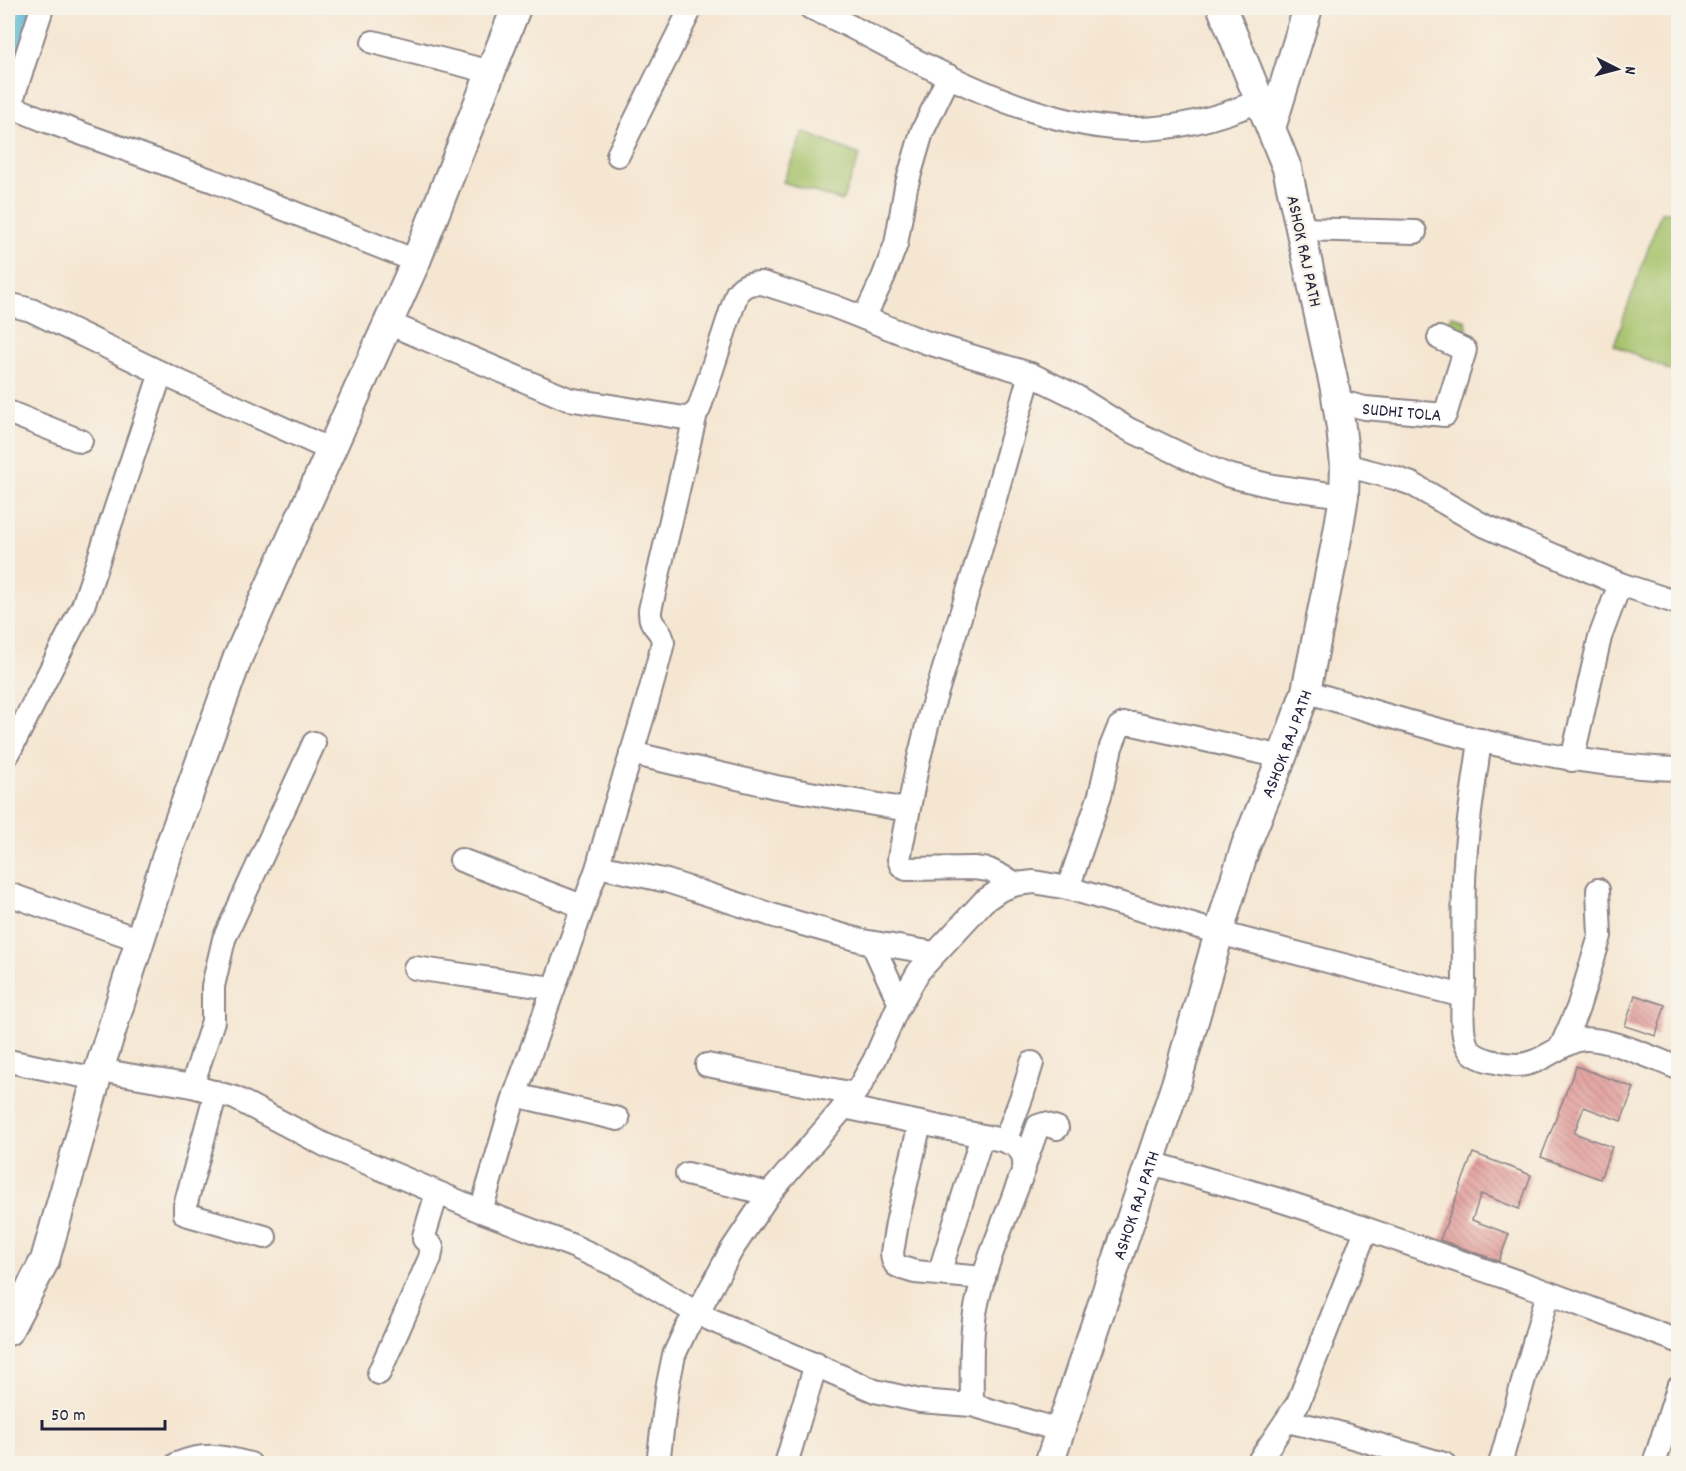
<svg xmlns="http://www.w3.org/2000/svg" width="1686" height="1471" font-family="Dekko,sans-serif">
<style>
.green{fill:#a4c169;stroke:#637252;stroke-width:1.5}
.lines{fill:none;stroke-linecap:round;stroke-linejoin:round}
.canal{stroke:#52b6d1;stroke-width:16}
.building{fill:url(#building-back-hatch)}
.minor-casing{stroke:#8c8486;stroke-width:26}
.major-casing{stroke:#8c8486;stroke-width:32}
.minor{stroke:#fff;stroke-width:22}
.major{stroke:#fff;stroke-width:28}
.labels{text-anchor:middle;stroke-width:5;stroke-linejoin:round;paint-order:stroke}
.street-label{font-size:18px;fill:#22223b;stroke:#f7f3e8}
</style>
<defs>
<pattern id="building-back-hatch" width="6" height="6" patternUnits="userSpaceOnUse" patternTransform="scale(1.5)"><rect width="6" height="6" fill="#e09594"/><path d="M-1 5l2 2M0 0l6 6M5-1l2 2" fill="none" stroke="#b5797a"/></pattern>
</defs>
<rect width="100%" height="100%" fill="#f7f3e8"/>
<filter id="ink" filterUnits="userSpaceOnUse"><feTurbulence type="fractalNoise" baseFrequency=".0167" numOctaves="2"/><feDisplacementMap in="SourceGraphic" scale="12" xChannelSelector="R" yChannelSelector="G"/><feConvolveMatrix kernelMatrix="1 2 1 2 8 2 1 2 1" color-interpolation-filters="sRGB"/></filter>
<filter id="wash" filterUnits="userSpaceOnUse"><feTurbulence type="fractalNoise" baseFrequency=".008" numOctaves="4" result="noise"/><feDisplacementMap in="SourceGraphic" scale="24" xChannelSelector="R" yChannelSelector="G"/><feGaussianBlur stdDeviation="1.35" result="paint"/><feColorMatrix in="noise" values="0 0 0 0 0 0 0 0 0 0 0 0 0 0 0 0 0 1.4 0 .05"/><feComposite in="paint" operator="in"/></filter>
<g filter="url(#wash)">
<rect width="100%" height="100%" fill="#f5e6d1"/>
<!-- green -->
<path class="green" d="M803,132L860,155L842,201L783,182Z
M1661,212H1678V374L1614,345Z
M1452,315L1466,321L1467,327L1461,346L1442,336L1445,327Z"/>
<g class="lines">
<!-- canal -->
<path class="canal" d="M8,68L28,8"/>
</g>
<g id="blocks">
<!-- building -->
<path class="building" d="M1635,995L1665,1005L1656,1036L1625,1026Z
M1576,1066L1634,1088L1621,1121L1584,1107L1574,1133L1612,1147L1600,1179L1541,1157Z
M1473,1153L1531,1175L1519,1209L1481,1194L1472,1220L1509,1234L1499,1261L1440,1240Z"/>
</g>
</g>
<g filter="url(#ink)">
<use href="#blocks" fill-opacity="0" stroke="#8c8486" stroke-width="1.5"/>
<g class="lines">
<!-- minor casing -->
<g class="minor-casing">
<g id="minor">
<path d="M811,8C852,25 889,48 929,67C992,98 1065,129 1136,129C1178,129 1221,117 1259,101"/>
<path d="M373,42L491,72"/>
<path d="M10,106L44,120L216,182L416,261"/>
<path d="M8,112L42,8"/>
<path d="M618,155L691,8"/>
<path d="M1300,229L1415,232"/>
<path d="M8,304L31,310L161,373L331,450"/>
<path d="M864,318L883,278L896,244L906,187L922,132L949,76"/>
<path d="M388,323L568,399L684,418L691,417L699,409L737,293C744,284 750,283 762,283L833,306L925,342L1030,374L1077,397L1128,429L1205,466L1227,475L1272,486L1344,496"/>
<path id="s1" d="M1337,401L1365,408L1445,415L1465,350L1439,338"/>
<path d="M8,412L81,441"/>
<path d="M696,413L650,610C649,629 662,627 663,642C646,718 617,791 598,866L667,881L781,918L863,941L934,953"/>
<path d="M1345,465L1395,478L1412,484L1481,524L1620,584L1678,603"/>
<path d="M1306,691C1427,729 1551,765 1678,769"/>
<path d="M1480,740C1475,781 1467,822 1465,863C1462,902 1464,942 1464,981C1463,998 1459,1035 1469,1049C1476,1060 1502,1064 1515,1065C1538,1066 1557,1046 1578,1040C1601,1034 1655,1059 1678,1068"/>
<path d="M631,753L776,787L908,810"/>
<path d="M8,754L83,606L161,373"/>
<path d="M1572,760L1600,637L1620,584"/>
<path d="M461,860L582,906"/>
<path d="M1017,884L989,870L974,868L906,869L901,865L899,859L918,762L930,714L977,562L1030,374"/>
<path d="M1068,888L1100,795L1111,747L1119,727L1124,724H1133L1282,757"/>
<path d="M8,894L140,940"/>
<path d="M872,943L900,1004"/>
<path d="M415,968L552,988"/>
<path d="M1561,1047L1578,1008L1600,936L1598,890"/>
<path d="M8,1061L97,1079"/>
<path d="M707,1065L854,1094"/>
<path d="M99,1070L192,1086L235,1098L325,1145L481,1211L573,1246L626,1270L698,1314L875,1391L920,1401L972,1405L1059,1430"/>
<path d="M192,1086L213,1021V986L224,939L314,743"/>
<path d="M216,1092L185,1206V1214L265,1237"/>
<path d="M515,1095L618,1119"/>
<path d="M844,1107L1002,1140C1017,1145 1026,1151 1024,1169C1007,1216 984,1263 975,1313C970,1343 972,1375 972,1405"/>
<path d="M920,1123L897,1223L892,1253L893,1260L896,1265L902,1268L915,1272L984,1278"/>
<path d="M1005,1141L1022,1096L1032,1063"/>
<path d="M1148,1162L1276,1199L1329,1216L1530,1286L1678,1341"/>
<path d="M1025,1163L1038,1126L1044,1124L1057,1128"/>
<path d="M687,1174L769,1194"/>
<path d="M481,1211L515,1095L598,866"/>
<path d="M939,1274L982,1136"/>
<path d="M379,1373L430,1258L432,1247L424,1239V1236L437,1193"/>
<path d="M1287,1421L1335,1432L1444,1464"/>
<path d="M177,1464C206,1452 222,1457 250,1464"/>
<path d="M658,1464L667,1389L674,1355L686,1329L700,1308L731,1251L769,1194L839,1113L860,1086L875,1059L896,1011L919,971L984,901L1000,890L1017,884L1034,882L1068,888L1219,933L1463,996"/>
<path d="M786,1464L816,1364"/>
<path d="M1257,1464L1298,1403L1366,1230"/>
<path d="M1500,1464L1548,1293"/>
<path d="M1654,1464L1678,1388"/>
</g>
</g>
<!-- major casing -->
<g class="major-casing">
<g id="major">
<path d="M1271,128L1308,8"/>
<path d="M8,1331L45,1260L99,1070L140,940L170,846L238,657L416,261L516,8"/>
<path id="s2" d="M1049,1464L1176,1084L1227,905L1246,845L1282,757L1306,691L1337,538L1344,496L1345,465L1341,428L1335,389L1287,168L1222,8"/>
</g>
</g>
<!-- minor -->
<use href="#minor" class="minor"/>
<!-- major -->
<use href="#major" class="major"/>
</g>
</g>
<g class="labels">
<!-- street labels -->
<g class="street-label">
<text transform="translate(1305 251) rotate(78)" y="6">ASHOK RAJ PATH</text>
<text dy="6" stroke="none"><textPath href="#s1" startOffset="66">SUDHI TOLA</textPath></text>
<text dy="6" stroke="none"><textPath href="#s2" startOffset="759">ASHOK RAJ PATH</textPath></text>
<text dy="6" stroke="none"><textPath href="#s2" startOffset="273">ASHOK RAJ PATH</textPath></text>
</g>
</g>
<!-- margin -->
<rect width="1686" height="1471" fill="none" stroke="#f7f3e8" stroke-width="30"/>
<!-- north arrow -->
<g transform="translate(1617 69) rotate(96)" stroke="#f7f3e8" stroke-width="4.5" paint-order="stroke">
<path d="M0-4.5L10 22L0 15L-10 22Z" fill="#22223b"/>
<text y="-9" font-size="16" font-weight="bold" text-anchor="middle" fill="#22223b">N</text>
</g>
<!-- scale -->
<path d="M42 1420v9h123v-9" fill="none" stroke="#22223b" stroke-width="3"/>
<text x="51" y="1420" font-size="18" fill="#22223b" stroke="#f7f3e8" stroke-width="4.5" paint-order="stroke">50 m</text>
</svg>
